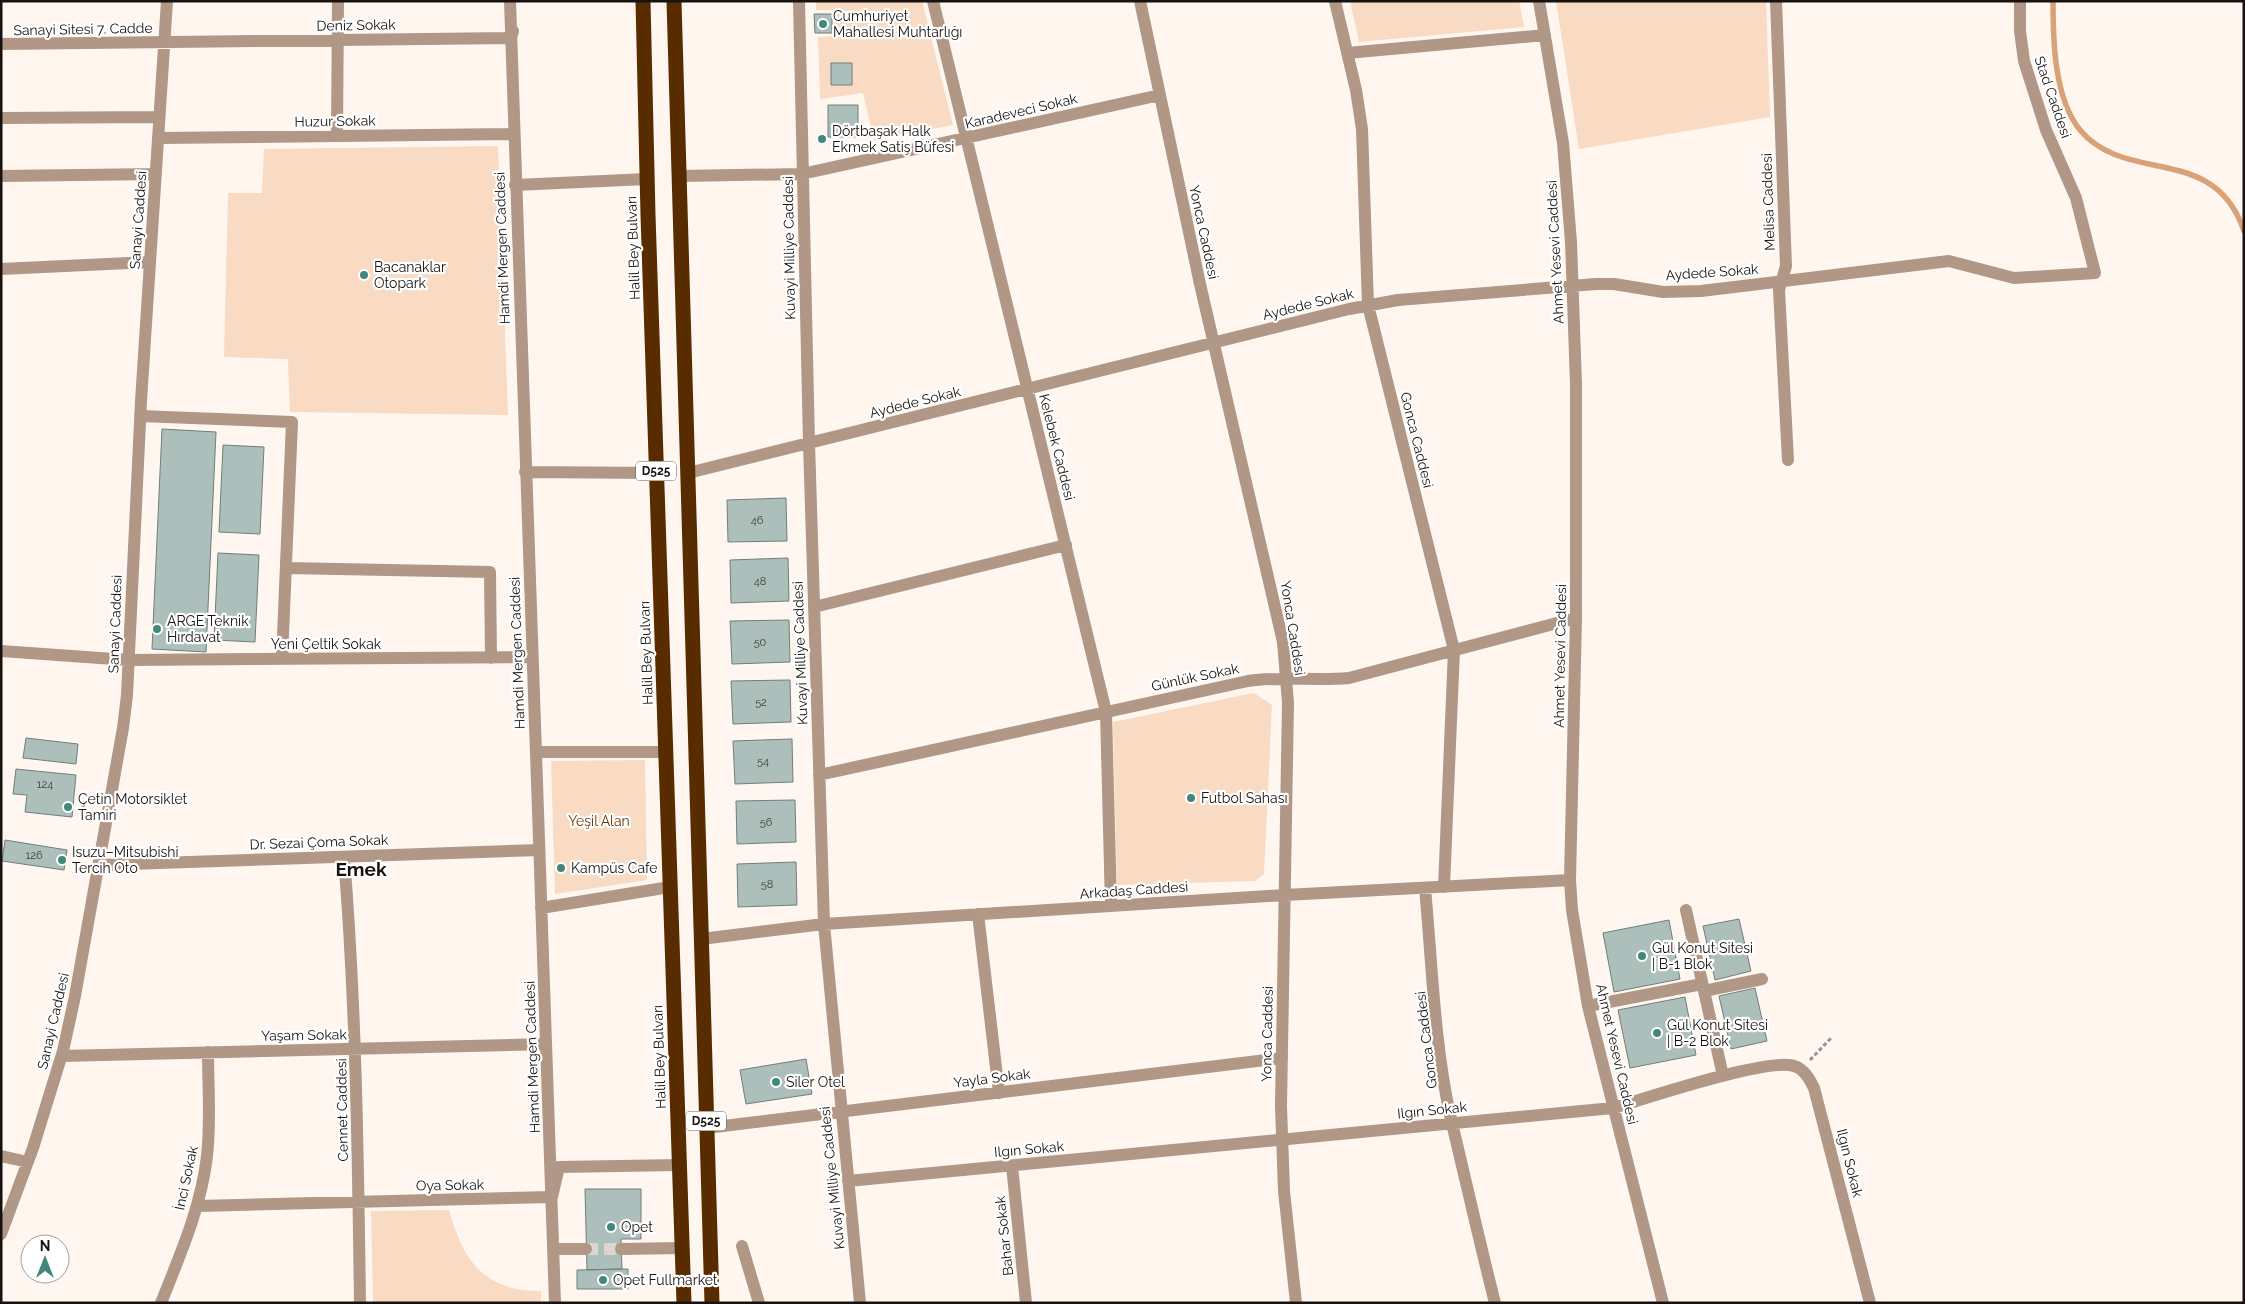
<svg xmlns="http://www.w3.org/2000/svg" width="2245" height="1304" font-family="Raleway,sans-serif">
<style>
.green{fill:#f9dac3}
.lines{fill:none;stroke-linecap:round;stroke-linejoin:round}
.stream{stroke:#d8a178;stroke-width:5.5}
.building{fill:#adbfbb;stroke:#6e7f7c}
.minor-tunnel{stroke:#dcd4ce;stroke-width:12;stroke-dasharray:12 6;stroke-linecap:butt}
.path{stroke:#97908b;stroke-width:3;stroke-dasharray:4 2.5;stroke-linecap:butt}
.minor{stroke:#b09786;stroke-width:12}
.highway{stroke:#592c00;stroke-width:15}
.poi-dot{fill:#42877c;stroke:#fff;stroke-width:2}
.labels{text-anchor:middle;stroke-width:4.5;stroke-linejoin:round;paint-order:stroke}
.number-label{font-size:11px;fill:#3c3d3a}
.shield{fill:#fff;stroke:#5d5957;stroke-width:1}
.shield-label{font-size:12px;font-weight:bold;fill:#17120f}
.poi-label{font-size:14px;fill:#17120f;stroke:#fff;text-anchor:start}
.street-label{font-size:14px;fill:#17120f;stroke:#fff}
.park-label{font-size:14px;fill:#6c3905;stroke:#fff}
.district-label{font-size:19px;font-weight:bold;fill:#17120f;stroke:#fff}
</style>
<rect width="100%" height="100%" fill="#fff6f0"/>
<!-- green -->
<path class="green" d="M816,1H922L953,125L874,140L863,93L820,99L818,37L835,36L834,10H816Z
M1350,1H1519L1524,27L1359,42Z
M1556,1H1766L1770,117L1579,149Z
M498,146L508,415L290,412L288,359L224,357L228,193H262L264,149Z
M1254,693L1272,705L1264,874L1255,881L1117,885L1113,722Z
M645,760L647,880L555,894L551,761Z
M449,1210C463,1261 484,1291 541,1291V1303H373L371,1211Z"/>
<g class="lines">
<!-- stream -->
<path class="stream" d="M2053,1C2053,40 2054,98 2080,130C2127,186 2214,142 2244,231"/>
</g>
<!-- building -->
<path class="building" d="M814,14H832V33H815Z
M831,63H852V85H831Z
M828,105H858V137H828Z
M162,429L216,432L206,652L152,649Z
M223,445L264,447L260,534L219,532Z
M786,498L787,541L728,542L727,500Z
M218,553L259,555L255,642L214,640Z
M788,558L789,601L731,603L730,560Z
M789,620L790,662L732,664L730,621Z
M790,680L791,722L733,724L731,681Z
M26,738L78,744L76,764L23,758Z
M792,739L793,782L735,784L733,741Z
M16,769L76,775L72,817L25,812L27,795L13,794Z
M795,800L796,842L737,844L736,801Z
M5,840L67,850L64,870L2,861Z
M796,862L797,905L738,907L737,864Z
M1739,919L1751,971L1715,980L1703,926Z
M1669,920L1680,979L1614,992L1603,933Z
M1755,988L1767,1041L1731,1049L1719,996Z
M1685,997L1696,1055L1630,1068L1618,1010Z
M806,1059L812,1094L746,1104L740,1070Z
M585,1189H641V1239H621L622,1269L587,1270Z
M622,1269H628V1289H577V1270Z"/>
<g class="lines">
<!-- minor-tunnel -->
<path class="minor-tunnel" d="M586,1249H621"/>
<!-- path -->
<path class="path" d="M1810,1060L1832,1037"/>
<!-- minor -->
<path class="minor" d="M510,1L555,1303
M799,1L809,443L824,924L860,1303
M933,1L1106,712L1111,906
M1140,1L1200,284L1283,642L1288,703L1281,1106L1284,1191L1296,1303
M1335,1L1356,90L1362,129L1368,305L1454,650L1444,887
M1539,1L1563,143L1571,242L1576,384V618L1570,880L1572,910L1588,1006L1663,1303
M1776,1L1786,266L1779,290L1788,460
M1,44L511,38L513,31
M1347,53L1545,35
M1,118L159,117
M337,136L338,1
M158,138L513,134
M1,176L156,174
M680,176L802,174L1160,95
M515,185L647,179
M1,269L150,262
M140,416L292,422L282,659
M525,472L656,473
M688,473L1349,309L1398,300L1596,284H1614L1663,292L1701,291L1949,261L2014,278L2095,273L2076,198L2046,130L2024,61L2020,31V1
M286,568L490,572L491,658
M814,607L1066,545
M1,651L128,660L532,657
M536,752H665
M819,775L1248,681C1283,676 1315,681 1349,678L1576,618
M344,857C356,1005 358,1154 360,1303
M99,865L539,850
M1425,888C1432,963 1434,1041 1450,1115C1465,1177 1479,1240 1495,1303
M541,908L670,887
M1686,910L1723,1076
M978,914L999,1093
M701,939L824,924L1285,895L1570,880
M1704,991L1762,979
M1588,1006L1702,984
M62,1056L546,1044
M707,1128L1282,1058
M1,1156L28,1162
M1012,1166L1026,1303
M848,1181L1613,1108C1644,1099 1769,1057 1794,1066C1804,1069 1809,1078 1814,1088L1870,1303
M197,1206L552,1197L559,1167L679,1165
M1,1234L33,1148L63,1051L75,996L123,728L127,695L141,401L167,1
M742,1246L759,1303
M554,1249H586
M621,1249L682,1248
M161,1303C180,1255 201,1208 207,1156C211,1122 208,1087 208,1052"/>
<!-- highway -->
<path class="highway" d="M643,1L648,215L684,1303
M674,1L712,1303"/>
</g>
<!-- markers -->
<g class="poi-dot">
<circle cx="823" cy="24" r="5"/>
<circle cx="822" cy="139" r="5"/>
<circle cx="364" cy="275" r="5"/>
<circle cx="157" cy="629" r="5"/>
<circle cx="1191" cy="798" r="5"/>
<circle cx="68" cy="807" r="5"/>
<circle cx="62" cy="860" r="5"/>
<circle cx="561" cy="868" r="5"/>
<circle cx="1642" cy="956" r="5"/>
<circle cx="1657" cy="1033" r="5"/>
<circle cx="776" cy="1082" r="5"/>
<circle cx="611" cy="1227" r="5"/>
<circle cx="603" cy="1280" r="5"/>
</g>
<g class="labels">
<!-- number labels -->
<g class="number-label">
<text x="757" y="524">46</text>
<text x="760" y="585">48</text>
<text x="760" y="646">50</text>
<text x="761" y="706">52</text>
<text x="763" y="765">54</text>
<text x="45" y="788">124</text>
<text x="766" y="826">56</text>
<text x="34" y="859">126</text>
<text x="767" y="888">58</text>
</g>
<!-- shield labels -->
<g class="shield">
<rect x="636" y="461.5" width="40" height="19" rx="4"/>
<rect x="686" y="1111.5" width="40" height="19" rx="4"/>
</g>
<g class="shield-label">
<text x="656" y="475">D525</text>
<text x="706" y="1125">D525</text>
</g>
<!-- poi labels -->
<g class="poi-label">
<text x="833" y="21">Cumhuriyet<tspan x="833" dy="16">Mahallesi Muhtarlığı</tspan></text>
<text x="832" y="136">Dörtbaşak Halk<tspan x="832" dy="16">Ekmek Satiş Büfesi</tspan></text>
<text x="374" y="272">Bacanaklar<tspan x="374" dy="16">Otopark</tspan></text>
<text x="167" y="626">ARGE Teknik<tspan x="167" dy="16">Hırdavat</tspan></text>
<text x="1201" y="803">Futbol Sahası</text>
<text x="78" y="804">Çetin Motorsiklet<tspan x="78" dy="16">Tamiri</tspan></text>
<text x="72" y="857">Isuzu–Mitsubishi<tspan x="72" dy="16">Tercih Oto</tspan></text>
<text x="571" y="873">Kampüs Cafe</text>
<text x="1652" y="953">Gül Konut Sitesi<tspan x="1652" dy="16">| B-1 Blok</tspan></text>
<text x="1667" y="1030">Gül Konut Sitesi<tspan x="1667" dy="16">| B-2 Blok</tspan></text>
<text x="786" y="1087">Siler Otel</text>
<text x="621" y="1232">Opet</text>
<text x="613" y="1285">Opet Fullmarket</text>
</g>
<!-- street labels -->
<g class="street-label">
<text transform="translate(356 25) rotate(-1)" y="5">Deniz Sokak</text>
<text transform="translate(83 29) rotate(-1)" y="5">Sanayi Sitesi 7. Cadde</text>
<text transform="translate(2053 97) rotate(71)" y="5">Stad Caddesi</text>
<text transform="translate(1021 111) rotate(-13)" y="5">Karadeveci Sokak</text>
<text transform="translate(335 121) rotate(-1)" y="5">Huzur Sokak</text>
<text transform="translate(1768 202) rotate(-92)" y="5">Melisa Caddesi</text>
<text transform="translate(138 220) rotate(-86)" y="5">Sanayi Caddesi</text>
<text transform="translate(1204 232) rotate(78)" y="5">Yonca Caddesi</text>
<text transform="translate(502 248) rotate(-92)" y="5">Hamdi Mergen Caddesi</text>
<text transform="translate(633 248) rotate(-92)" y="5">Halil Bey Bulvarı</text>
<text transform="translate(789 248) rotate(-91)" y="5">Kuvayi Milliye Caddesi</text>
<text transform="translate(1555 252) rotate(-93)" y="5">Ahmet Yesevi Caddesi</text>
<text transform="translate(1712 272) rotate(-4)" y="5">Aydede Sokak</text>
<text transform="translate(1308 304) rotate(-14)" y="5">Aydede Sokak</text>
<text transform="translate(915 402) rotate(-14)" y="5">Aydede Sokak</text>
<text transform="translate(1417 440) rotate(76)" y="5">Gonca Caddesi</text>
<text transform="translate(1057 447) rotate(76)" y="5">Kelebek Caddesi</text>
<text transform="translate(115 624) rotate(-88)" y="5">Sanayi Caddesi</text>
<text transform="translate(1293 628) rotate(81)" y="5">Yonca Caddesi</text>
<text x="326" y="649">Yeni Çeltik Sokak</text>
<text transform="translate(517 653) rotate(-92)" y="5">Hamdi Mergen Caddesi</text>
<text transform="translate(646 653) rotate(-92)" y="5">Halil Bey Bulvarı</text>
<text transform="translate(800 653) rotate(-92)" y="5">Kuvayi Milliye Caddesi</text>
<text transform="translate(1560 656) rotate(-89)" y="5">Ahmet Yesevi Caddesi</text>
<text transform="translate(1195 677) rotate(-12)" y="5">Günlük Sokak</text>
<text transform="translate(319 842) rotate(-2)" y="5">Dr. Sezai Çoma Sokak</text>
<text transform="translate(1134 890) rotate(-4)" y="5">Arkadaş Caddesi</text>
<text transform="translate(53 1021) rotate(-77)" y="5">Sanayi Caddesi</text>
<text transform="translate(1267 1034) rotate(-89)" y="5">Yonca Caddesi</text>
<text transform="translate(304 1035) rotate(-1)" y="5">Yaşam Sokak</text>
<text transform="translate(1426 1040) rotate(-97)" y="5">Gonca Caddesi</text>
<text transform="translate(1617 1054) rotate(77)" y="5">Ahmet Yesevi Caddesi</text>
<text transform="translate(532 1057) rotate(-92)" y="5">Hamdi Mergen Caddesi</text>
<text transform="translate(659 1057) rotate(-92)" y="5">Halil Bey Bulvarı</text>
<text transform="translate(992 1078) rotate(-7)" y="5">Yayla Sokak</text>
<text transform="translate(342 1110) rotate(-91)" y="5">Cennet Caddesi</text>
<text transform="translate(1432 1110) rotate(-6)" y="5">Ilgın Sokak</text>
<text transform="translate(1029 1149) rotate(-5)" y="5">Ilgın Sokak</text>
<text transform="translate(1850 1163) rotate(76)" y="5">Ilgın Sokak</text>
<text transform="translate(186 1178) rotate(-78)" y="5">İnci Sokak</text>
<text transform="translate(832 1178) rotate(-96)" y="5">Kuvayi Milliye Caddesi</text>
<text transform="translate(450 1185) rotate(-1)" y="5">Oya Sokak</text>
<text transform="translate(1004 1236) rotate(-96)" y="5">Bahar Sokak</text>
</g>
<!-- park labels -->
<g class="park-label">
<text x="599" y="826">Yeşil Alan</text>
</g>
<!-- district labels -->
<g class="district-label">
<text x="361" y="876">Emek</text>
</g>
</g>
<!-- border -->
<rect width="2245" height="1304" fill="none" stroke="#17120f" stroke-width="5"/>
<!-- north arrow -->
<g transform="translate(45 1259)"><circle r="24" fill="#ffffff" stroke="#a2a09f"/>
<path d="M0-4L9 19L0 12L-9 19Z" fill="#42877c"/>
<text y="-8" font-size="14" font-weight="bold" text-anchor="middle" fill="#17120f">N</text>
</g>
</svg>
